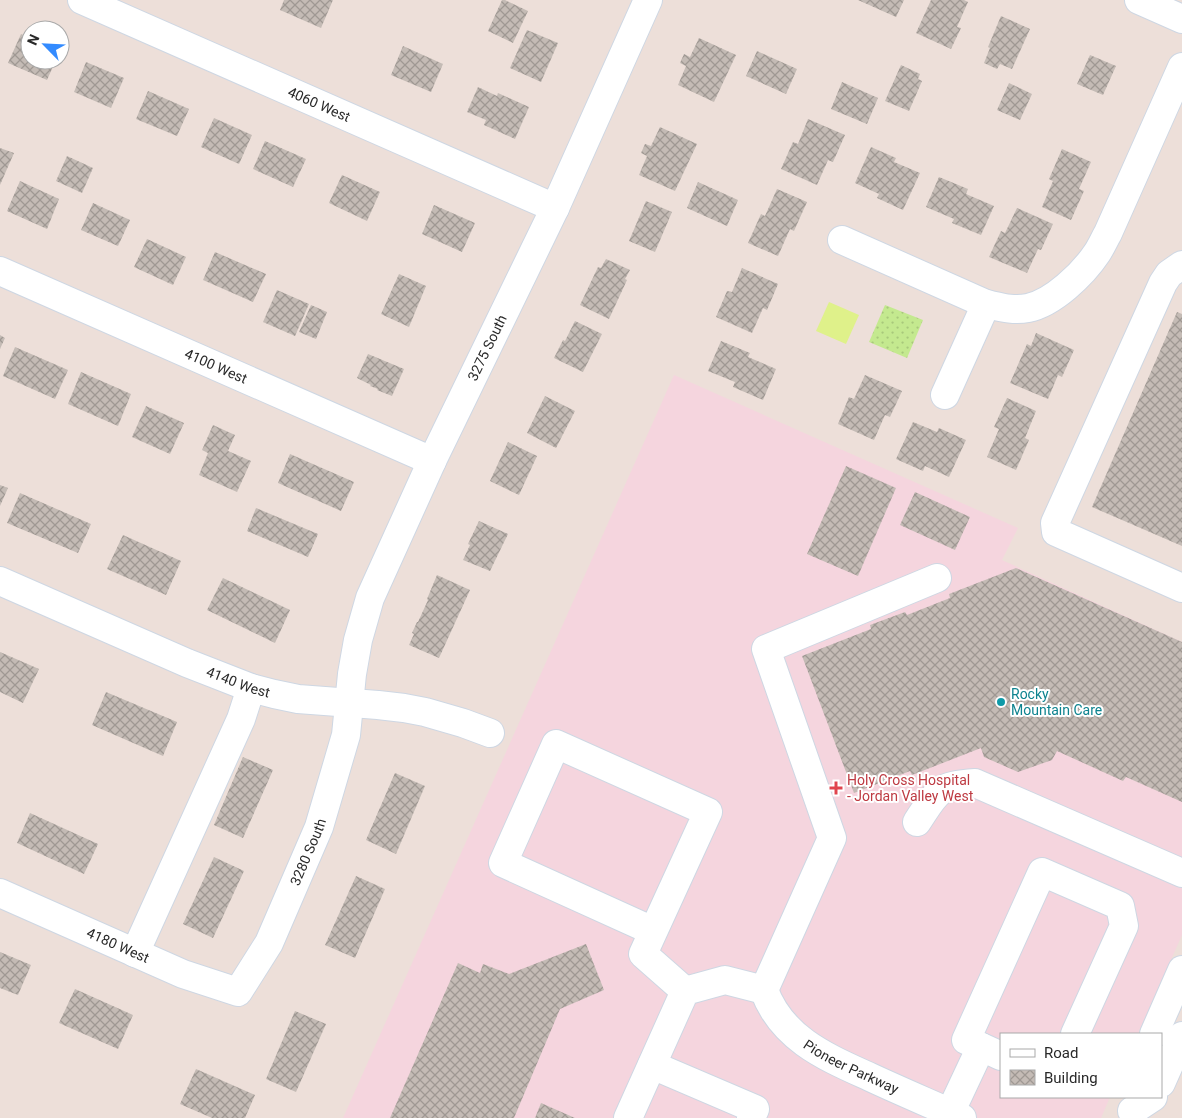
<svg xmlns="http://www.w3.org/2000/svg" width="1182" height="1118" font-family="Roboto,sans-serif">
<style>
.medical{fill:#f5d5de}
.park{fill:url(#park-dots)}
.pitch{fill:#dff18a}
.building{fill:url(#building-cross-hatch)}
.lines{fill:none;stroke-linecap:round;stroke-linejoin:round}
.minor-casing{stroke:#ced7e3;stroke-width:30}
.minor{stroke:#fff;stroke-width:28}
.culture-dot{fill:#0f9aa8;stroke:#fff;stroke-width:2}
.health-dot{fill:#e0444e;stroke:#fff;stroke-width:2}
.labels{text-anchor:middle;stroke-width:4;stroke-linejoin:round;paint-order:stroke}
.street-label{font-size:14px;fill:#292929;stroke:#fff}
.culture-label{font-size:14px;fill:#0d838f;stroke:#fff;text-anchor:start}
.health-label{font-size:14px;fill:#be3a42;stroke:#fff;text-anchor:start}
</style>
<defs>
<pattern id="park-dots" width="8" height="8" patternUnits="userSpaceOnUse" patternTransform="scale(1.25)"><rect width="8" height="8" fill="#c4e98f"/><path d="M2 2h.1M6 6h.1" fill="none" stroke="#a8c87b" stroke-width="1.8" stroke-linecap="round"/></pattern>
<pattern id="building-cross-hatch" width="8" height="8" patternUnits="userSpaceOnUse" patternTransform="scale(1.25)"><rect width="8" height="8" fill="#c4bbb5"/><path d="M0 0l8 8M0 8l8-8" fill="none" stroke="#9f9893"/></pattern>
</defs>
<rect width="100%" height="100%" fill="#eddfd9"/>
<!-- medical -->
<path class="medical" d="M674,375L1018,528L1002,560L1182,642V935L1138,1034H1001V1097H1110L1101,1118H343Z"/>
<!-- park -->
<path class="park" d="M885,305L923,320L907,358L869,342Z"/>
<!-- pitch -->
<path class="pitch" d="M829,302L859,315L846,344L816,331Z"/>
<!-- building -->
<path class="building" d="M284,0H333L321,28L280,10Z
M502,0H505L528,11L513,43L488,31Z
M858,0H904L896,17Z
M931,0H964L968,2L957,27L961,28L951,49L916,33Z
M1001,16L1030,29L1012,69L1000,64L997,69L984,63L990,48L988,47Z
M527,30L558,43L541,82L510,68Z
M21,34L30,38V60H56L47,80L8,63Z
M699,38L736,55L714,102L678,85L686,66L680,63L684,54L690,57Z
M403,46L443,64L431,92L391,75Z
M757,51L797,69L786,94L746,76Z
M1090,55L1116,66L1103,95L1077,84Z
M86,62L124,78L111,108L74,92Z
M901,65L920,74L918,79L922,81L909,111L885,101Z
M842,82L878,98L867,124L831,109Z
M1009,83L1032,94L1020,120L997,110Z
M478,87L497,96L498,93L529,107L515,139L484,125L486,120L467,112Z
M148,91L189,109L177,136L136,119Z
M214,118L252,135L239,164L201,147Z
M808,119L845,135L833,162L828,160L817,185L781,169L793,142L798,144Z
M660,127L697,144L675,191L639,175L647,156L641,153L645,144L651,146Z
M265,141L306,159L293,187L253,169Z
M871,147L896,158L894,162L920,173L903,210L877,198L879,194L855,183Z
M0,148L14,153L0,185Z
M1062,149L1091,162L1079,189L1084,191L1071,220L1042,207L1053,181L1049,179Z
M67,156L93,168L82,193L56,181Z
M342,175L380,192L367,221L329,203Z
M939,177L968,189L966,194L994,206L981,235L952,223L954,219L926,207Z
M20,181L59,199L47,229L7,211Z
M698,182L738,200L727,226L687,208Z
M777,189L807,202L794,231L790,229L778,256L748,243L761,214L765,216Z
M646,201L672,212L655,252L629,241Z
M93,203L130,220L118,246L81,230Z
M434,205L475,223L462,252L422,234Z
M1017,208L1053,224L1041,250L1038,249L1027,273L989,257L1001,231L1005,233Z
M147,239L186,257L173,285L134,267Z
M215,252L266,274L253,302L203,280Z
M606,259L630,270L625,279L627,280L609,319L580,305L598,267L601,268Z
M742,268L778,284L767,310L763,308L752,333L716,317L727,291L732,292Z
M399,274L426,286L409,327L381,314Z
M277,290L309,304L295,336L263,322Z
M311,305L327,312L316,339L299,332Z
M1177,312L1182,314V546L1092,507Z
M575,321L602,334L583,372L554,358L563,340L565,341Z
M1036,333L1074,350L1062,377L1058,375L1048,399L1010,383L1027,344L1031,346Z
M0,335L5,338L0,349Z
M721,341L750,353L748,357L776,369L763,400L733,387L735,382L708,371Z
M15,347L68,370L55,399L3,376Z
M368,354L404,369L392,396L377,390L378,389L370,386L371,385L357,378Z
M81,372L131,394L118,426L68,404Z
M865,375L902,391L890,417L885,415L874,440L838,424L849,397L854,399Z
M545,396L575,411L556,448L527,433Z
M1007,398L1036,411L1025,438L1029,440L1016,470L987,457L999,429L994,427Z
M146,406L184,423L170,454L132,437Z
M913,422L937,432L939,428L966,440L949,477L925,466L923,471L896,459Z
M213,425L235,435L228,451L251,461L237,492L199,475L208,453L202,450Z
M508,442L537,456L519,495L490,481Z
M290,454L354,482L341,511L278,483Z
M846,466L896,488L858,576L807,554Z
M0,485L8,488L0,506Z
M915,492L970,517L955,550L900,525Z
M20,493L91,524L78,553L7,523Z
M256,508L318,534L308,557L247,531Z
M479,521L508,534L490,571L463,560L470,545L468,544Z
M123,535L181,561L166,595L107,569Z
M1016,568L1182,642V802L1126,777L1123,781L1057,751L1052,760L1018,772L984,757L981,748L912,775L910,771L854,793L802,656L871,629L870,625L905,612L907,615L950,598L949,594Z
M437,575L470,590L439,658L409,645L414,634L412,633L417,622H418L428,600L427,599Z
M223,578L290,610L275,643L207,610Z
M0,652L39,669L23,703L0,692Z
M106,692L177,722L163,756L92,725Z
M243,757L273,770L243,838L214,825Z
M395,773L425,786L396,854L366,840Z
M30,813L98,844L84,874L17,843Z
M214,857L244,871L213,938L183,924Z
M356,876L385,889L355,958L325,945Z
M586,944L604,990L560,1009L514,1118H390L458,963L480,973L483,964L509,974Z
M0,952L31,965L18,995L0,988Z
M75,989L133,1015L118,1049L59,1023Z
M295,1011L326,1024L296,1092L266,1079Z
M196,1069L255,1095L245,1118H212L180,1104Z
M541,1103L575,1118H535Z"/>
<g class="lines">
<!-- minor casing -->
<g class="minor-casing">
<g id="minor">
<path id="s1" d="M82,0L555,208"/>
<path d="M1139,0L1182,19"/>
<path d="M842,240L986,304C1000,307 1013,311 1028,308C1053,303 1083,274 1097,253C1101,247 1104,240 1108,233L1182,67"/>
<path d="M1182,265L1169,274L1163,283L1055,523L1056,532L1182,588"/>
<path id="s2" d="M0,271L432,461"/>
<path d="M945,395L986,304"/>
<path id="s3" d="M0,581L187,663L251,688L274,694L298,699L378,705L404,708L425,712L463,723L490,733"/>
<path d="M917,822C937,792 937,785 975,783L1182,873"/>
<path id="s4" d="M0,893L183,974L238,992L269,943L319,827L346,735L352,674L358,640L370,598L432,461L555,208L648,0"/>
<path d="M653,931L503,863L556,744L708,812L643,954L685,991"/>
<path d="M135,953L241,719L251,688"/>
<path d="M764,990L832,838L766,649L937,578"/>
<path id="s5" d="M764,990C782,1039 826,1057 870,1077C900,1091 931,1104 962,1118"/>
<path d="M1154,1034L1182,970"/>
<path d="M1001,1056L966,1040L1042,872L1120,906L1124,926L1075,1034"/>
<path d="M652,1065L755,1109L751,1118"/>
<path d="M1161,1083L1182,1036"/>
<path d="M1132,1111L1153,1097"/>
<path d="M950,1113L981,1047"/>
<path d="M628,1118L685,991L725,980L764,990"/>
</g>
</g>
<!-- minor -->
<use href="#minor" class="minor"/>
</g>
<!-- markers -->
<circle class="culture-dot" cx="1001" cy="702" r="5"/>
<path class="health-dot" d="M833.5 780.5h5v5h5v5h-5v5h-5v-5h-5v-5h5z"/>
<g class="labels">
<!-- street labels -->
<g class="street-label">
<text dy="5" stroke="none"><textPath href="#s1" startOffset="259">4060 West</textPath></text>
<text dy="5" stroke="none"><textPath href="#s4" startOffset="954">3275 South</textPath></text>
<text dy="5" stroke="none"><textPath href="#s2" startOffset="236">4100 West</textPath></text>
<text dy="5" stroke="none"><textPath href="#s3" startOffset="259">4140 West</textPath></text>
<text dy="5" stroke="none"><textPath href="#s4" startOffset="415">3280 South</textPath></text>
<text dy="5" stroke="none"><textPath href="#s4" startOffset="129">4180 West</textPath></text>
<text dy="5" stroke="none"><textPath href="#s5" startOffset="120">Pioneer Parkway</textPath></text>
</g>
<!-- culture labels -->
<g class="culture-label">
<text x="1011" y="699">Rocky<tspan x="1011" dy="16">Mountain Care</tspan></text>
</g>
<!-- health labels -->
<g class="health-label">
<text x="847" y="785">Holy Cross Hospital<tspan x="847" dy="16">- Jordan Valley West</tspan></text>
</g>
</g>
<!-- legend -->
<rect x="1000" y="1033" width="162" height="65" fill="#ffffff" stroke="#a9a9a9"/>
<rect x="1010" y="1049" width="25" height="8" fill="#ffffff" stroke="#a9a9a9"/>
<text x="1044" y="1058" font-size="15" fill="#292929">Road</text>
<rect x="1010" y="1070" width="25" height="15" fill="url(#building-cross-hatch)" stroke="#a9a9a9"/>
<text x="1044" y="1083" font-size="15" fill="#292929">Building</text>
<!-- north arrow -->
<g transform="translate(45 45) rotate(294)"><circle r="24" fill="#ffffff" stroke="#a9a9a9"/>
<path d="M0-4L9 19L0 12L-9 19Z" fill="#338bff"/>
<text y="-8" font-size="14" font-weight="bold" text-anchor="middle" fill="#292929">N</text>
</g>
</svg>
